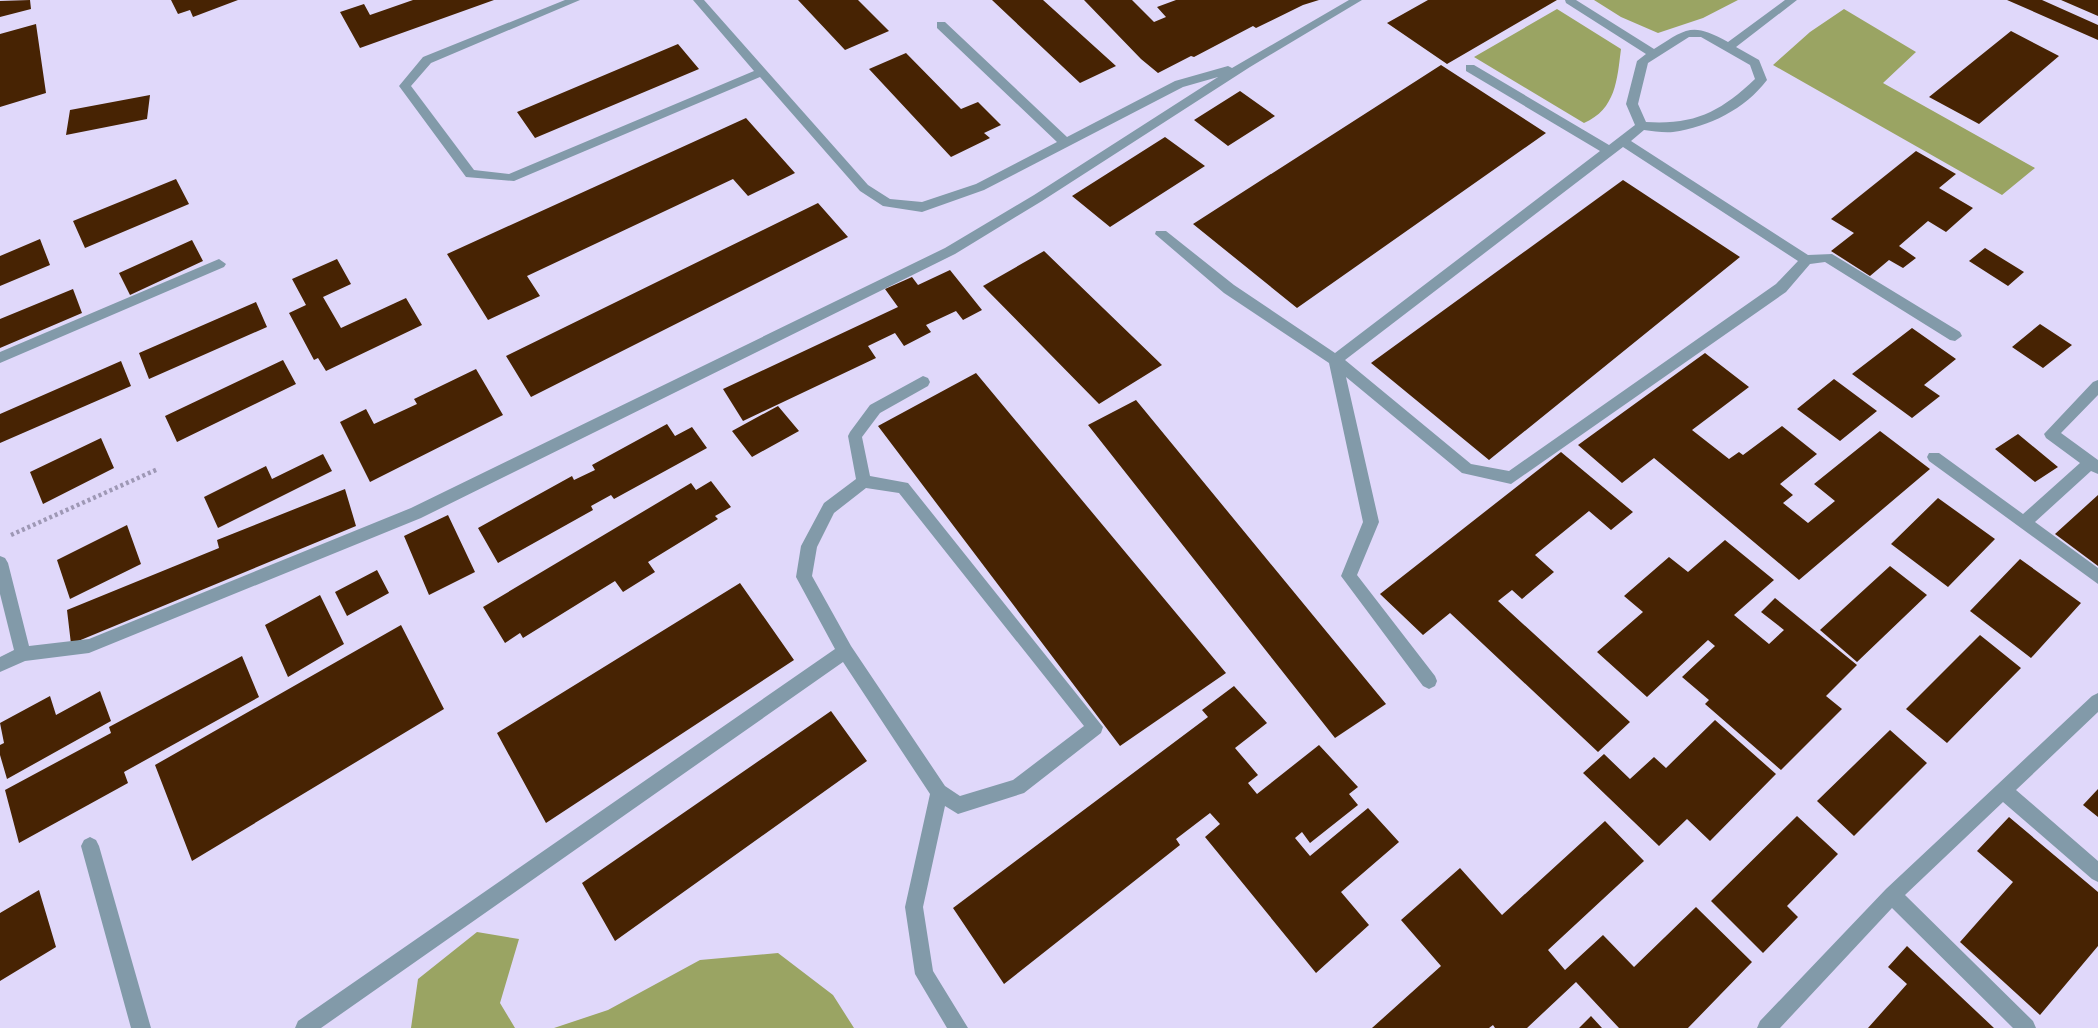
<svg xmlns="http://www.w3.org/2000/svg" width="2098" height="1028" font-family="Georgia,serif">
<style>
.forest{fill:#9aa463}
.building{fill:#472303}
.lines{fill:none;stroke-linecap:round;stroke-linejoin:round}
.path{stroke:#9e98b5;stroke-width:4.5;stroke-dasharray:3 3;stroke-linecap:butt}
.minor{fill:#829aa9;fill-rule:evenodd}
</style>
<rect width="100%" height="100%" fill="#e0d8fa"/>
<!-- forest -->
<path class="forest" d="M1594,0H1738L1703,18L1658,33L1621,17Z
M1557,9L1621,49C1617,80 1616,109 1584,123L1474,57Z
M1844,9L1916,52L1883,83L2035,168L2002,195L1773,65L1810,32Z
M477,932L519,939L500,1003L515,1028H411L418,979Z
M778,953L833,995L854,1028H554L608,1010L700,960Z"/>
<!-- building -->
<path class="building" d="M30,0L31,9L0,17V1Z
M171,0H238L193,17L190,10L178,14Z
M413,0H494L360,48L340,12L364,4L370,15Z
M798,0H858L889,31L845,50Z
M992,0H1043L1116,66L1080,83Z
M1084,0H1132L1154,22L1166,17L1157,7L1176,0H1319L1303,5L1256,28L1253,26L1194,57L1191,56L1158,73L1141,59Z
M1428,0H1557L1447,64L1387,23Z
M2007,0H2042L2098,25V40Z
M2061,0H2098V16Z
M36,24L46,93L0,107V34Z
M2011,31L2059,56L1979,124L1929,97Z
M678,44L699,69L535,138L517,112Z
M906,53L961,109L978,102L1001,125L984,133L990,138L951,157L869,69Z
M1441,65L1546,133L1297,308L1193,224Z
M1240,91L1275,116L1228,146L1194,120Z
M150,95L147,119L66,135L70,110Z
M746,118L795,173L748,196L733,179L527,276L540,296L488,320L447,254Z
M1165,137L1205,166L1110,227L1072,196Z
M1916,151L1956,174L1939,188L1973,208L1946,232L1928,221L1899,246L1916,258L1903,268L1889,260L1870,276L1831,251L1854,233L1831,219Z
M176,179L189,204L85,248L73,221Z
M1623,180L1740,257L1489,460L1371,363Z
M818,203L848,237L531,397L506,356Z
M40,239L50,265L0,286V256Z
M192,240L203,261L130,295L119,273Z
M1985,248L2024,272L2008,286L1969,261Z
M1044,251L1162,365L1099,404L983,286Z
M337,259L351,284L323,297L341,328L406,298L422,325L326,371L318,358L314,360L289,313L306,305L292,279Z
M950,270L982,310L963,320L956,311L926,325L931,332L904,346L895,333L868,346L876,358L743,421L723,389L898,307L885,289L912,277L918,285Z
M73,289L82,313L0,348V319Z
M256,302L267,327L149,379L139,353Z
M2040,324L2072,345L2043,368L2012,347Z
M1912,328L1956,359L1924,385L1940,396L1912,418L1852,374Z
M1705,353L1749,387L1692,430L1729,459L1739,452L1743,455L1782,426L1817,454L1780,484L1793,495L1783,503L1808,523L1835,501L1814,484L1880,431L1930,469L1799,580L1654,458L1622,483L1578,445Z
M283,360L296,384L177,442L165,416Z
M121,361L131,386L0,443V414Z
M476,369L503,415L370,482L340,422L366,409L374,424L417,404L414,399Z
M976,373L1226,673L1120,746L878,426Z
M1834,379L1877,411L1840,441L1797,409Z
M1136,400L1386,704L1335,738L1088,425Z
M778,406L799,431L752,457L732,431Z
M667,424L675,436L692,427L707,448L614,499L611,495L591,506L593,510L498,563L478,528L572,476L574,480L595,470L592,465Z
M2018,434L2058,467L2035,482L1995,449Z
M101,438L114,468L43,504L30,472Z
M1561,452L1633,512L1611,530L1589,511L1535,555L1554,572L1522,599L1512,590L1498,601L1630,722L1598,752L1450,613L1423,635L1380,594Z
M323,454L332,471L218,528L204,497L266,466L272,479Z
M711,481L731,507L715,516L718,519L648,562L655,572L623,592L615,581L523,638L520,633L505,643L483,607L691,483L696,490Z
M345,489L356,526L71,644L67,610L219,548L217,540Z
M2098,495V566L2055,534Z
M1938,498L1995,539L1948,587L1891,544Z
M448,515L475,572L429,595L404,536Z
M127,525L141,564L70,599L57,560Z
M1725,540L1774,580L1734,615L1769,644L1784,630L1761,612L1775,598L1857,665L1826,696L1842,709L1781,770L1705,704L1709,700L1682,677L1715,646L1708,640L1647,697L1597,652L1643,612L1624,596L1669,557L1688,572Z
M2020,559L2081,603L2031,658L1970,611Z
M1890,566L1927,595L1857,662L1820,630Z
M377,570L389,593L347,616L335,592Z
M740,583L794,660L546,823L497,733Z
M320,595L344,644L288,677L265,625Z
M401,625L444,709L192,861L155,765Z
M1980,635L2021,668L1947,743L1906,709Z
M242,656L259,697L124,772L128,783L19,843L5,790L111,733L109,727Z
M1234,686L1267,723L1235,748L1258,775L1248,783L1257,794L1319,745L1358,787L1349,794L1358,805L1310,843L1302,832L1295,838L1310,856L1368,808L1399,842L1341,892L1369,925L1316,973L1205,837L1220,824L1210,813L1176,839L1180,845L1004,984L953,908L1208,717L1202,710Z
M100,691L111,721L7,779L0,755V745L4,743L0,723L50,696L56,715Z
M831,711L867,761L615,941L582,883Z
M1715,720L1776,774L1710,841L1687,819L1659,846L1583,773L1604,754L1630,779L1654,757L1666,768Z
M1890,730L1927,763L1854,836L1817,801Z
M2098,789V817L2083,805Z
M1797,816L1838,854L1787,906L1798,917L1763,953L1711,901Z
M2009,817L2098,892V946L2040,1015L1960,942L2013,882L1977,851Z
M1605,821L1644,861L1548,950L1565,970L1603,935L1634,967L1696,907L1752,962L1688,1028H1619L1576,982L1527,1028H1495L1493,1025L1489,1028H1372L1441,966L1401,920L1460,868L1502,915Z
M39,890L56,947L0,981V913Z
M1907,946L1994,1028H1868L1907,984L1888,967Z
M1591,1016L1602,1028H1579Z"/>
<g class="lines">
<!-- path -->
<path class="path" d="M11,535L158,469"/>
<!-- minor -->
<path class="minor" d="M565,0H580L431,63L411,86L474,170L509,174L754,71L693,0H704L868,185L890,199L922,202L976,184L1057,142L937,28V22H945L1067,137L1175,81L1228,66L1232,68L1349,0H1362L1250,67L1042,201L955,254L421,518L89,653L25,661L0,672V657L14,650L0,594V556L5,558L8,563L29,646L89,639L411,508L945,248L1034,195L1218,77L1183,87L984,190L922,212L883,206L860,191L760,77L514,181L466,177L399,86L423,57Z
M1565,0H1576L1654,49C1687,28 1692,22 1728,42L1785,0H1797L1736,47L1759,60L1767,80C1745,109 1709,127 1673,132C1664,133 1653,131 1644,130L1631,141L1808,255L1832,254L1960,332L1962,336L1955,341L1950,340L1825,262L1810,264L1786,292L1511,484L1462,473L1346,377L1379,522L1357,575L1435,676L1437,681L1435,686L1429,689L1423,686L1341,576L1363,522L1329,363L1224,293L1155,234L1156,231H1166L1234,285L1335,353L1600,151L1466,71V65H1474L1609,145L1635,125L1626,104L1637,61L1646,54L1566,3ZM1689,37H1701L1750,65L1755,79C1720,112 1695,125 1646,122L1638,104L1648,63ZM1623,147L1798,261L1776,284L1509,471L1471,464L1345,360Z
M219,259L226,264L224,267L0,363V352Z
M923,376L928,378L930,382L928,386L880,413L862,437L870,476L908,483L1103,727L1101,733L1024,793L958,814L945,806L923,907L933,971L968,1028H947L915,974L905,907L930,794L843,662L321,1028H295L298,1021L835,649L796,577L801,546L824,503L856,479L848,436L850,432L870,405ZM866,488L899,493L1084,726L1013,780L960,796L945,786L851,646L812,576L817,547L834,513Z
M2098,380V395L2061,433L2098,460V474L2091,471L2035,522L2098,568V584L1929,461L1927,457L1929,453H1939L2023,514L2080,463L2046,438L2044,434L2093,382Z
M2098,693V712L2016,790L2098,861V882L2092,879L2003,802L1905,895L2033,1021L2036,1028H2013L1892,908L1780,1028H1757L1760,1021L1886,889L2092,696Z
M90,837L96,840L99,846L151,1028H131L81,846L84,840Z"/>
</g>
</svg>
